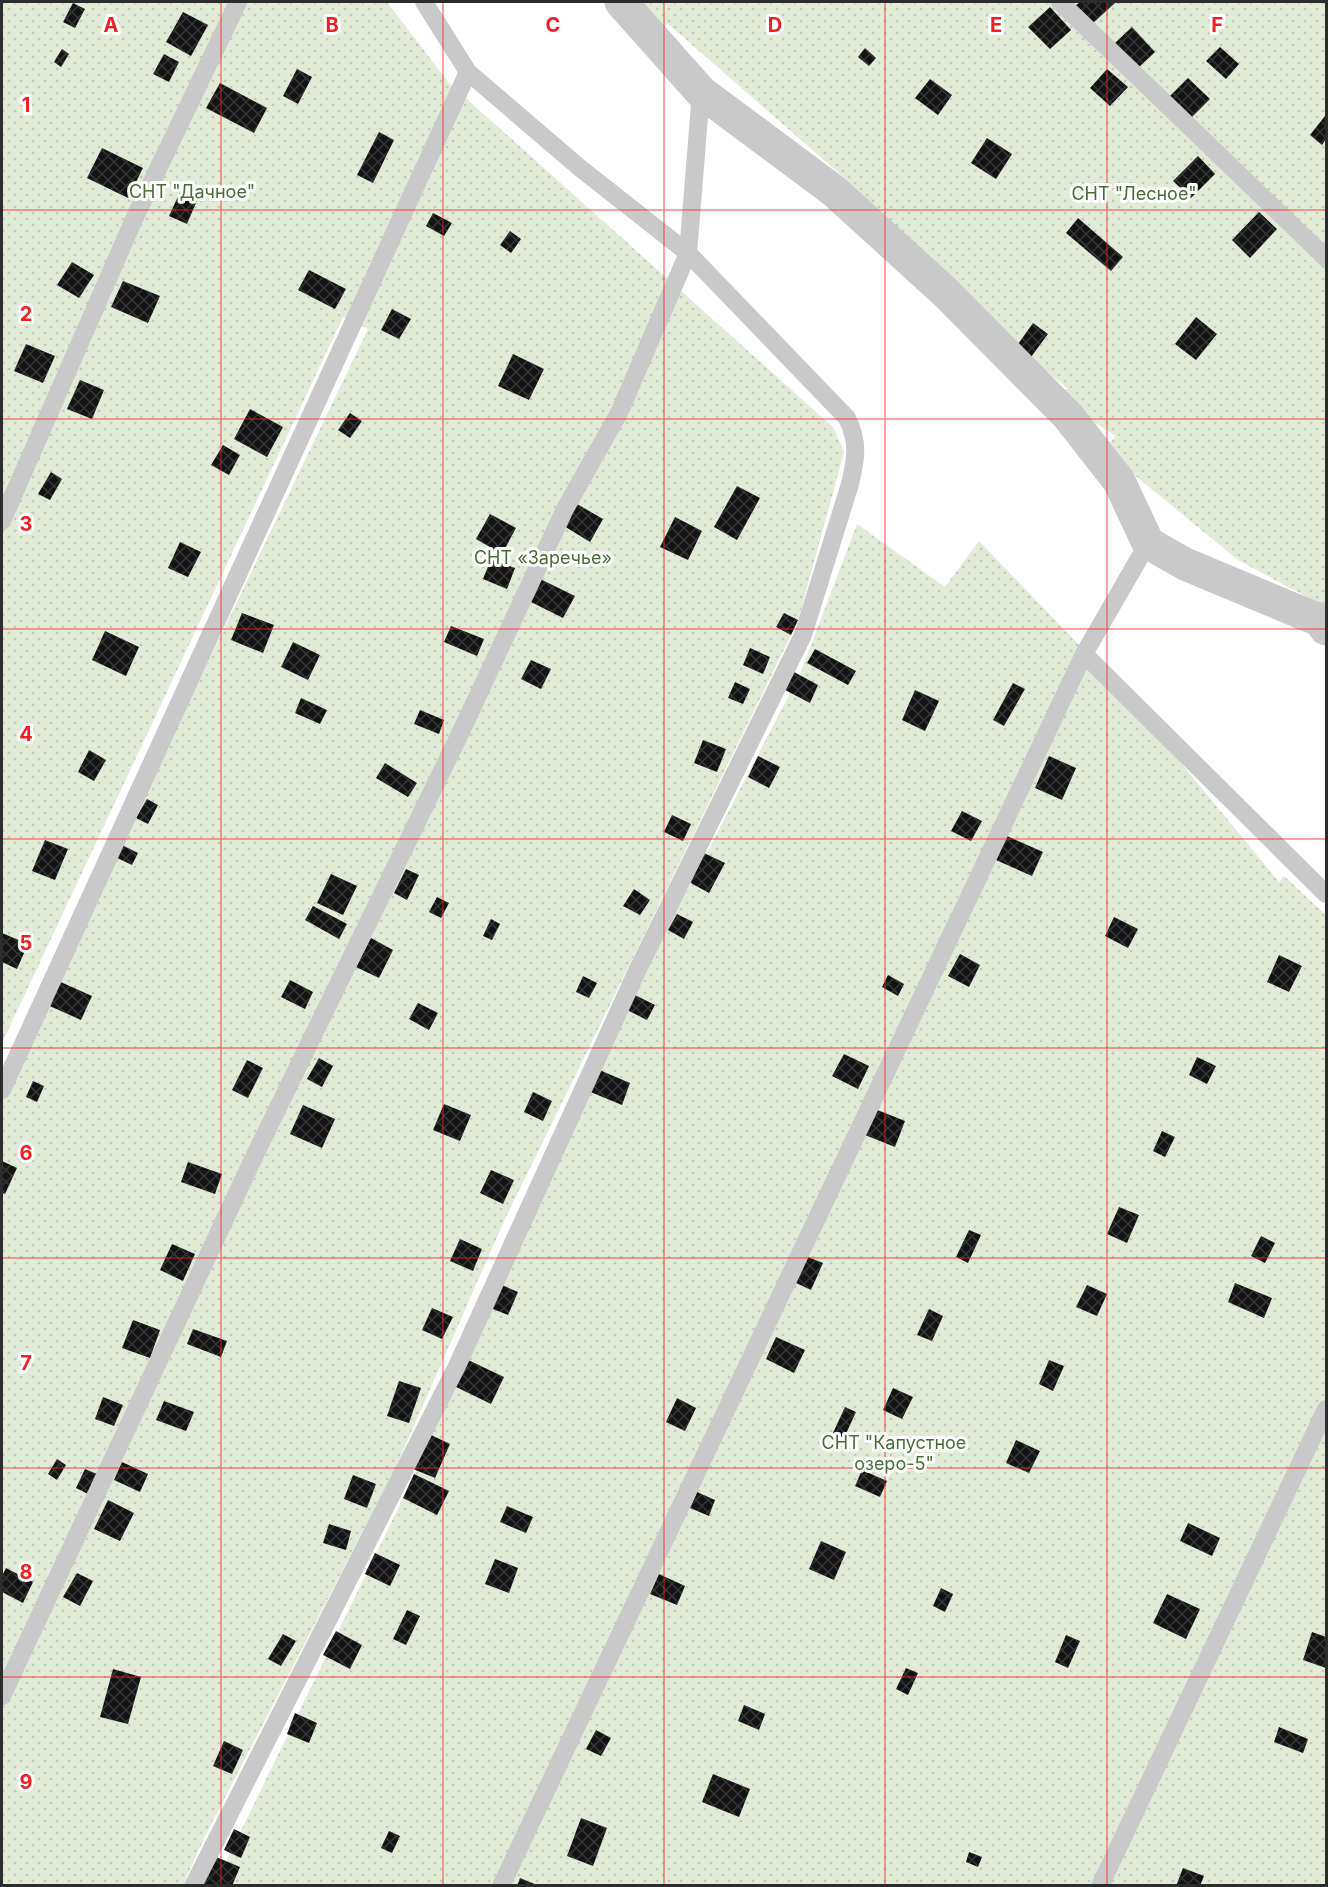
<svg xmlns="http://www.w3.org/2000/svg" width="1328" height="1887" font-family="Inter,sans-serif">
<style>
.green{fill:url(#green-dots)}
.building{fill:url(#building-cross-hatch)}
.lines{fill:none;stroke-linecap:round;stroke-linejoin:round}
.lane{stroke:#c9c9c9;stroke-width:18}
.street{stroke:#c9c9c9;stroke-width:33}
.grid{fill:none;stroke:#f41d1f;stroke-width:1.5;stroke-opacity:0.55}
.labels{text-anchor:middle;stroke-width:6;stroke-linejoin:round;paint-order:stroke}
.park-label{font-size:18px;fill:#4b6b36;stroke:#fff}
.grid-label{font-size:20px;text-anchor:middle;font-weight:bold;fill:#f41d1f;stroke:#fff;stroke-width:6;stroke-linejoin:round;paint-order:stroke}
</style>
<defs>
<pattern id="green-dots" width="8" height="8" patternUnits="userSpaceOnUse" patternTransform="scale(1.5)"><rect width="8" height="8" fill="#e1ebd8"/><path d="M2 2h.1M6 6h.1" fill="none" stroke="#c1caba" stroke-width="1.8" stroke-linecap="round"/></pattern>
<pattern id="building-cross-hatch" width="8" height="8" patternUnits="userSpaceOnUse" patternTransform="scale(1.5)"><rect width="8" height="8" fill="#131313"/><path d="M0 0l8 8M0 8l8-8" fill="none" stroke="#363636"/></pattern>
</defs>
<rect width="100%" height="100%" fill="#fff"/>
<!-- green -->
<path class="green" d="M2,2H387L449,83L834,428L844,452L798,621L505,1219L394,1471L204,1838L183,1885H2V1091L368,329L343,317L2,1043Z
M637,2H1326V610L1322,605L1238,560L1132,473L1110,442L1116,436L1058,399L1067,388L978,317L848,181L667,23L661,29Z
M857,524L945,587L979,541L1112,679L1279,882L1284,876L1326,915V1885L214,1886L413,1478L497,1283L613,1033L800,674Z"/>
<!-- building -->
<path class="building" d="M1080,2H1116L1091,25L1074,7Z
M73,3L85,9L75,28L63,22Z
M1050,7L1071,30L1050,49L1028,27Z
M183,12L208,25L191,56L166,42Z
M1132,27L1155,52L1137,69L1114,44Z
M1220,47L1239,64L1226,79L1206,61Z
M865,48L876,58L869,66L858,57Z
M62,49L69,54L61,67L54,62Z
M164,54L179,62L169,82L153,74Z
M297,69L312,77L298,104L283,96Z
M1107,69L1128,87L1110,106L1090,88Z
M1188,78L1210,99L1190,119L1168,98Z
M930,79L952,95L938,115L915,98Z
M220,83L267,108L254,133L206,108Z
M1325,116L1326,117V139L1322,145L1310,135Z
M379,132L394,140L373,183L357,175Z
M987,138L1012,154L996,179L971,163Z
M102,148L143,168L128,198L87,178Z
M1198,156L1215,174L1191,198L1173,181Z
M181,190L198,198L187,224L169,216Z
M1259,212L1277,229L1250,258L1232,240Z
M433,213L452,223L444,236L426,226Z
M1078,218L1123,257L1111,271L1066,233Z
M510,231L521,239L511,253L500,245Z
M72,262L94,275L79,298L57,285Z
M309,270L346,289L335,309L298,290Z
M123,281L160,296L148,323L111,307Z
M392,309L411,319L399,339L381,330Z
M1196,317L1217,334L1196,360L1175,344Z
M1033,323L1048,334L1031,357L1016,347Z
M26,344L55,356L43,383L14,371Z
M513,354L544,369L529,400L498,386Z
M80,380L104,390L92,419L67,409Z
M250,409L283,427L267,457L234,439Z
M350,413L362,421L350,438L338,430Z
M223,445L240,455L229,475L211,465Z
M51,472L62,479L50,500L38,494Z
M737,486L760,498L737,540L714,527Z
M577,504L603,519L590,542L564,526Z
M490,514L516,528L502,554L476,539Z
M675,517L702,531L688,560L660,547Z
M180,542L201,552L188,577L168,568Z
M491,559L515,568L507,589L483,579Z
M538,578L575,596L563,618L527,600Z
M242,613L274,625L263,653L231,640Z
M784,613L798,620L791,635L776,627Z
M451,626L484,639L477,656L444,642Z
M105,631L139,647L126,676L92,660Z
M293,642L320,655L308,680L281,667Z
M750,648L770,657L763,674L743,665Z
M815,649L856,671L848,685L807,663Z
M531,660L551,669L541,689L521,679Z
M794,672L818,685L810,703L785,690Z
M735,682L750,689L743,704L728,698Z
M1013,683L1025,689L1004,726L993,720Z
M915,690L939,701L925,731L902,720Z
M301,698L327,710L320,724L295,713Z
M420,710L444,720L439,734L414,724Z
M703,740L726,749L717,772L694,763Z
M89,750L106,760L94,781L78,772Z
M758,756L780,767L769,788L748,777Z
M1049,756L1076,768L1062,800L1035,788Z
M385,763L417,783L408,797L376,778Z
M147,799L158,805L148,824L136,818Z
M962,811L982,821L971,841L951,831Z
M672,815L691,824L683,841L664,832Z
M1007,836L1043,852L1032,876L996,860Z
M45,840L68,849L55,880L32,871Z
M122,845L138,853L132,865L115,857Z
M704,853L725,863L709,893L689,882Z
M406,869L419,875L407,900L394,893Z
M331,874L357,886L343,915L317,903Z
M634,889L650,900L640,915L623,906Z
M437,897L449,903L441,918L429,912Z
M313,906L347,924L339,939L305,920Z
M677,914L693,922L684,939L668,930Z
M1114,917L1138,929L1128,948L1105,936Z
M491,919L500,924L492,940L483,936Z
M2,933L28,944L17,969L2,962Z
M371,938L393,950L379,978L356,967Z
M960,954L980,965L969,987L948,976Z
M1279,955L1302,966L1289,992L1267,982Z
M888,975L904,984L898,996L882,987Z
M583,976L597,983L589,998L576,992Z
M54,979L92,996L81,1020L43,1003Z
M290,980L313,992L305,1009L281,997Z
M635,995L655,1005L647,1020L627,1010Z
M418,1003L438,1013L429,1030L409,1019Z
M844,1054L869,1066L858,1089L832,1076Z
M1197,1057L1216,1066L1207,1084L1189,1075Z
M319,1058L333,1066L322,1087L307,1079Z
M247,1060L263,1068L248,1098L232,1090Z
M597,1069L630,1083L622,1105L588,1091Z
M33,1081L44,1086L37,1102L26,1097Z
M533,1092L552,1101L543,1121L524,1112Z
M444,1104L471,1115L460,1141L433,1130Z
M303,1105L335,1119L322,1148L290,1134Z
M875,1109L905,1121L895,1147L865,1135Z
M1162,1131L1175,1137L1165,1157L1153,1151Z
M2,1161L17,1168L5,1194L2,1193Z
M188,1162L222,1174L215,1194L181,1182Z
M491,1170L514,1180L503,1204L480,1193Z
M1119,1207L1139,1215L1127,1243L1107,1234Z
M969,1230L981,1235L968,1263L956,1257Z
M1261,1236L1275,1243L1265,1263L1251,1256Z
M460,1239L482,1249L473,1271L450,1261Z
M172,1244L195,1254L183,1281L160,1270Z
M808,1257L823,1263L811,1290L796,1283Z
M497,1283L518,1292L508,1315L488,1307Z
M1235,1283L1272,1298L1264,1318L1228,1302Z
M1087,1285L1107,1294L1097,1316L1076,1307Z
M432,1308L453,1317L442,1339L422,1330Z
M929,1309L943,1316L932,1341L917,1335Z
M133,1320L160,1330L150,1358L122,1348Z
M193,1329L227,1341L221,1357L187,1344Z
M776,1337L805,1350L794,1373L766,1359Z
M466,1359L504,1377L491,1404L454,1386Z
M1049,1360L1064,1366L1053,1391L1039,1384Z
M399,1381L421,1388L409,1423L387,1416Z
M893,1388L913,1397L902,1419L883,1410Z
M103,1397L123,1405L114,1426L95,1419Z
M677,1398L696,1408L685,1431L666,1422Z
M164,1401L194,1412L186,1431L156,1420Z
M845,1407L856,1412L844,1438L833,1433Z
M429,1434L450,1444L435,1478L413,1469Z
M1016,1440L1040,1451L1029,1473L1006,1463Z
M57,1459L66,1465L57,1480L48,1474Z
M122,1462L148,1474L140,1492L114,1480Z
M85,1469L97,1474L88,1494L76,1488Z
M862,1470L887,1481L880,1497L855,1486Z
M414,1474L449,1491L437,1515L403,1498Z
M353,1475L376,1484L367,1508L344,1499Z
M697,1492L715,1500L709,1516L690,1508Z
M108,1500L134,1513L120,1541L94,1529Z
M507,1506L533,1517L526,1533L500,1522Z
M1188,1523L1220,1538L1212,1556L1180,1541Z
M329,1524L351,1531L346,1550L323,1543Z
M821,1541L846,1552L834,1580L809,1569Z
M375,1553L400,1565L390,1586L365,1574Z
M495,1559L518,1568L509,1593L485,1584Z
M6,1568L33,1582L23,1603L2,1592V1576Z
M77,1573L93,1581L80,1606L63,1597Z
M659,1574L685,1586L677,1605L650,1594Z
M941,1588L953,1594L945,1612L933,1606Z
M1167,1594L1200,1609L1186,1639L1153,1623Z
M407,1610L420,1616L406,1645L393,1639Z
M336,1631L362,1645L350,1669L323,1655Z
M1312,1632L1326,1637V1668L1303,1660Z
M283,1634L296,1641L281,1666L268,1659Z
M1066,1635L1080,1641L1068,1668L1055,1662Z
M906,1668L918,1673L908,1695L896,1689Z
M113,1669L141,1677L128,1724L100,1717Z
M744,1705L765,1714L759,1730L738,1721Z
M295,1713L317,1723L309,1743L287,1734Z
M1279,1727L1308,1739L1303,1753L1274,1742Z
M596,1730L611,1738L601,1756L586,1749Z
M224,1741L243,1750L232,1774L213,1766Z
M713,1774L750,1789L739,1817L702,1802Z
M581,1818L607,1828L593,1866L567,1856Z
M234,1829L250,1837L241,1858L224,1850Z
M389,1831L400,1836L392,1853L381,1848Z
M969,1852L982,1857L978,1867L966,1862Z
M214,1856L240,1867L232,1886L202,1885Z
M1183,1868L1204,1876L1200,1886H1176Z
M520,1878L537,1885V1886H517Z"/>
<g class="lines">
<!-- lane -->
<path class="lane" d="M1060,2L1326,258
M2,521L135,217L238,2
M1084,654L1326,894
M2,1090L468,72
M2,1696L254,1157L458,738L565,509L619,413L688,253L701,92
M193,1886L457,1366L637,971L803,635L850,484C856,459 859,442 847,418L688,253L580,168L468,72L424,2
M501,1886L1084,654L1148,543
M1100,1886L1326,1409"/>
<!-- street -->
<path class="street" d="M621,2L701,92L834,191L945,292L1068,416L1119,481L1148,543L1185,564L1319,620L1326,629"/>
</g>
<!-- grid -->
<path class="grid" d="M221,2V1886M443,2V1886M664,2V1886M885,2V1886M1107,2V1886M2,210H1326M2,419H1326M2,629H1326M2,839H1326M2,1048H1326M2,1258H1326M2,1468H1326M2,1677H1326"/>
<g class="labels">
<!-- park labels -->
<g class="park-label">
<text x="192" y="198">СНТ "Дачное"</text>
<text x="1134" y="200">СНТ "Лесное"</text>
<text x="543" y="564">СНТ «Заречье»</text>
<text x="894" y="1449">СНТ "Капустное<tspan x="894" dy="21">озеро-5"</tspan></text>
</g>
</g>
<g class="grid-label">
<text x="111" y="32">A</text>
<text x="332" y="32">B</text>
<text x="553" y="32">C</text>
<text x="775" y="32">D</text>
<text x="996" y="32">E</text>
<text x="1217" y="32">F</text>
<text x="26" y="112">1</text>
<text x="26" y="321">2</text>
<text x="26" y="531">3</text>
<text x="26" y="741">4</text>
<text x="26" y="950">5</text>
<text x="26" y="1160">6</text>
<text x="26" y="1370">7</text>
<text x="26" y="1579">8</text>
<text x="26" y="1789">9</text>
</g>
<!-- border -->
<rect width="1328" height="1887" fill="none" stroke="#2c2c2c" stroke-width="6"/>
</svg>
